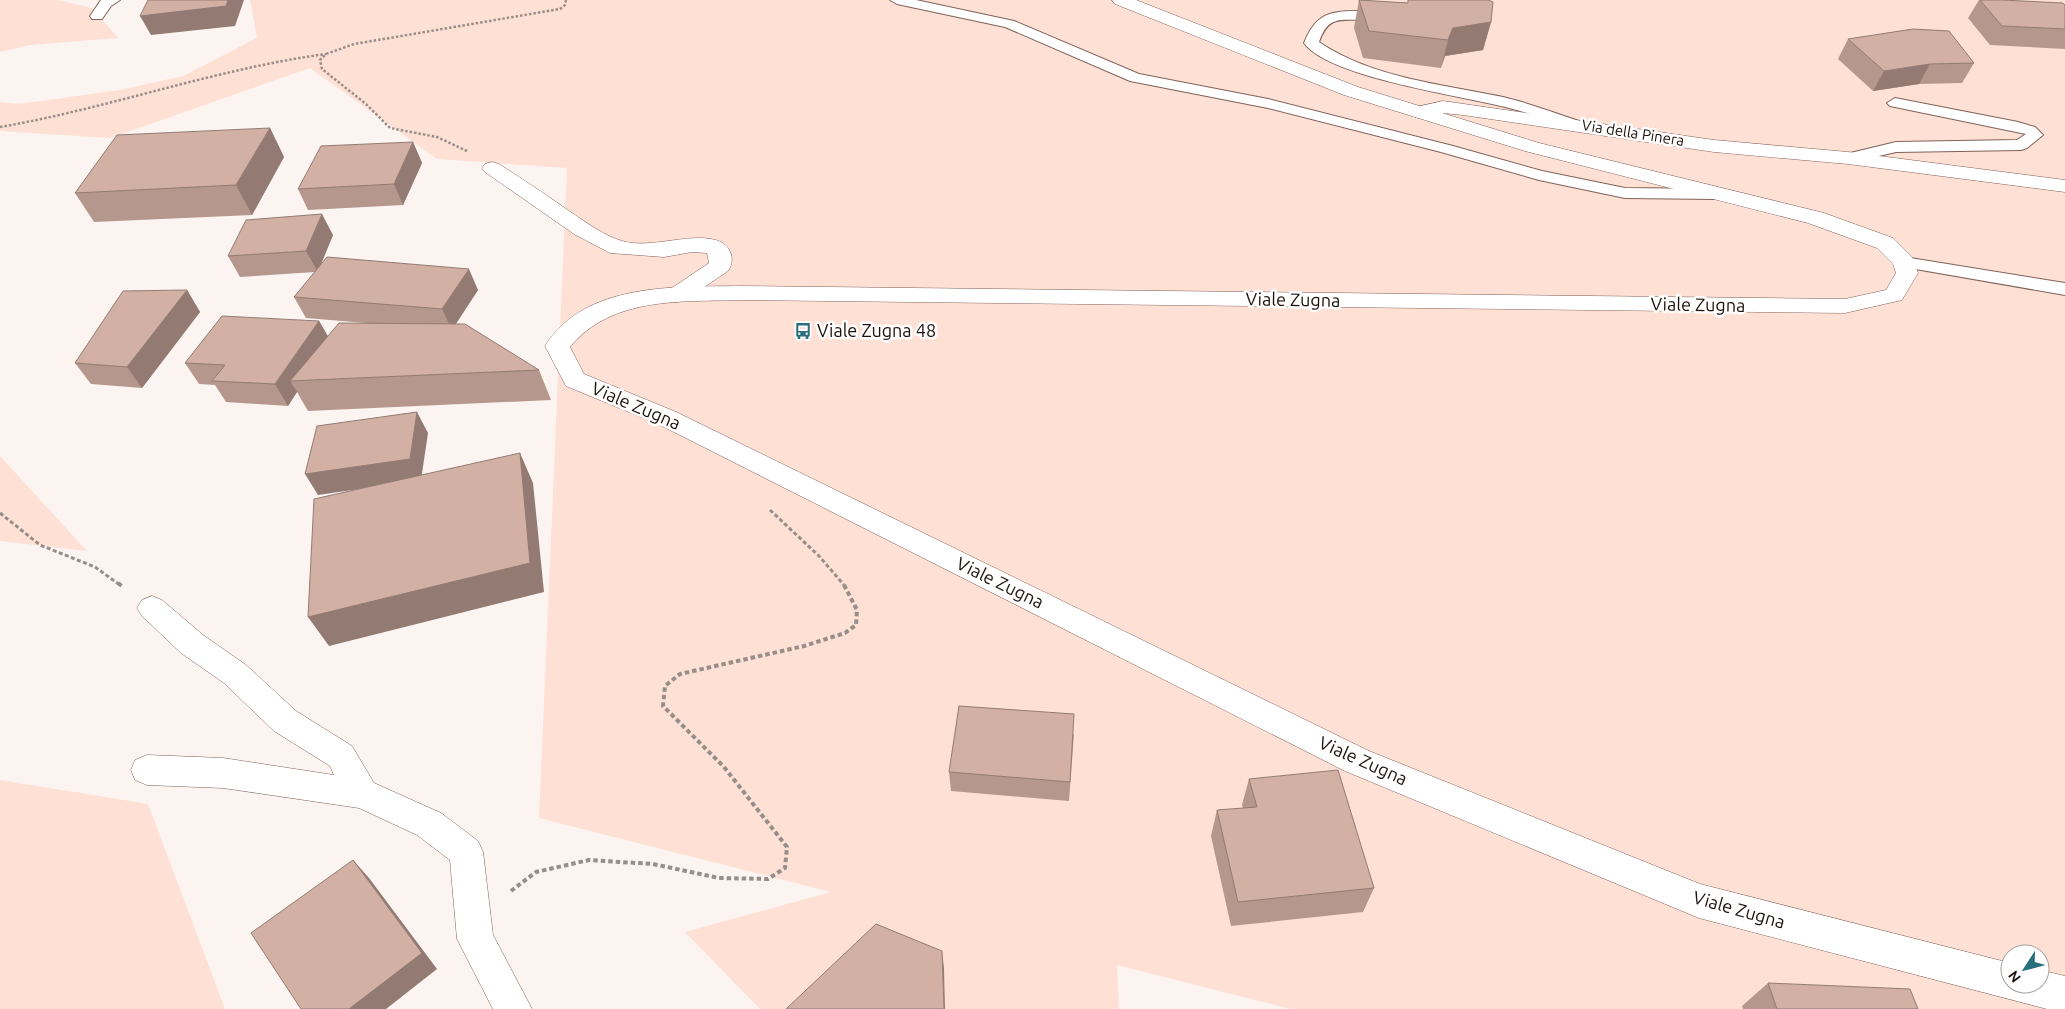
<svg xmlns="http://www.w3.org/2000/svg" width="2065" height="1009" font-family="Ubuntu,sans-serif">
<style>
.green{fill:#fee0d5;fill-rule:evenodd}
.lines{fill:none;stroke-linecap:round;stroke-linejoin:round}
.lane-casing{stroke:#816258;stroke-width:2}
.street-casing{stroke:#816258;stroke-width:1}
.secondary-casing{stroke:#816258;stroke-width:1}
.path-far2{stroke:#978e8a;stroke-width:2.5;stroke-dasharray:2.5 2;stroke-linecap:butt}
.path-far1{stroke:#978e8a;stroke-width:3;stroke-dasharray:4 2.5;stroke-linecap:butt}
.path{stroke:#978e8a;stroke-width:4;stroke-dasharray:4.5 3;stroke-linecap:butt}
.lane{fill:#fff;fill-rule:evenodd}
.street{fill:#fff;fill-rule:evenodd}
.secondary{fill:#fff;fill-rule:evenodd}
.wall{fill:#b5978d}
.shaded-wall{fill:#937b73}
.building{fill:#d2b0a4;stroke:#937b73}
.labels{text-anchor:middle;stroke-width:5;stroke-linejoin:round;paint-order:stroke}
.far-street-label{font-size:15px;fill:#1d110d;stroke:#fff}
.street-label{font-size:18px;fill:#1d110d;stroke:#fff}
.poi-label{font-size:18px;fill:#1d110d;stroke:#fff;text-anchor:start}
</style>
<rect width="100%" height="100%" fill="#fbf4f1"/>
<!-- green -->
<path class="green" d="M0,0H58L92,8L118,38L30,45L0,52Z
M250,0H2065V1009H1291L1117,965L1119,1009H945L944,968L809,1009H760L685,932L831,892L539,818L567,168L437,159L310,68L110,138L0,131V102L19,104L120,90L183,76L257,38ZM2010,954H2040V984H2010Z
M0,456L87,551L0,541Z
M0,780L148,804L225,1009H0Z"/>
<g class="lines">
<!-- lane casing -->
<g class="lane-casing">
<path id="lane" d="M101,0H120L111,6L102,19H92L90,16Z
M890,0H916L1014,21L1139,74L1268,99L1453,146L1542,171L1625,188L1716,189L1722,191L1724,194L1722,197L1716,199L1625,198L1539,180L1441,152L1268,108L1130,81L1005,27L897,4Z
M1366,11L1373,15L1371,18C1346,24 1330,10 1319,42C1372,78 1441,84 1503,97C1529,103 1554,113 1579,121L1582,124L1574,129C1552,123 1531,113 1509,108C1465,96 1329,78 1304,43C1317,10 1334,11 1366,11Z
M1895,98L2018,122L2035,127L2043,135L2027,148L2021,150L1896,152L1848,163L1842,161L1840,158L1842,155L1896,142L2017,140L2026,134L1890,106L1887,103Z
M1904,257L2065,283V295L1898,266L1895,262L1898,258Z"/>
</g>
<!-- street casing -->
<g class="street-casing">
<path id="street" d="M1443,101L1714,140L1848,152L2065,180V192L1848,164L1714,152L1463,115L1443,113L1419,118L1412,116L1409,112L1412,108Z
M492,162L499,164C524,180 548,196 572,213C587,223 605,236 622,241C651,250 695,230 721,242C732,248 735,261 728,271L685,300L677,302L669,300L665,295L669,290L709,263L707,253L692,252L664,257L610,253L574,234L485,172L482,168L485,164Z
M152,596L162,600L203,635L246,665L296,711L352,746L374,783L441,813L478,841L483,852L493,935L532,1009H493L457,939L450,860L417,835L359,808L223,788L147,785L135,780L131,770L135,760L147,755L223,758L334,775L330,766L274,731L224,683L181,653L142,616L137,608L142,600Z"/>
</g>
<!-- secondary casing -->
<g class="secondary-casing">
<path id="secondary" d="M1112,0H1136L1358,87L1539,143L1824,213L1893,238L1912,257L1918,273L1902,300L1845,313L742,300C682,302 612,296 570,347L584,374L676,412L1369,751L1700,884L2010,963V984H2040V970L2065,976V1009H2047L1699,918L1345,771L658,424L566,386L545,346C585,282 676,287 742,286L1845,299L1886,290L1896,273L1893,264L1877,248L1808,223L1525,151L1344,95L1115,4Z"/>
</g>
<!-- path-far2 -->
<path class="path-far2" d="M0,127C110,108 215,69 326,54
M467,151L437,137L390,128L366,104L322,69L320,60L326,54L354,44L560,9L565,5L566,0"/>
<!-- path-far1 -->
<path class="path-far1" d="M770,510L819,556L844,585
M0,513L40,545L95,567L120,585"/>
<!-- path -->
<path class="path" d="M118,583L123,587
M511,891L536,872L589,860L653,864L719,878L768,879L785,868L787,847L724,767L663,706L665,686L680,674L804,646L845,633L856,625L857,610L843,583"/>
<!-- lane -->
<use href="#lane" class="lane"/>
<!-- street -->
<use href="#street" class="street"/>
<!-- secondary -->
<use href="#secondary" class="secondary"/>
</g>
<!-- wall -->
<path class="wall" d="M1359,0L1408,3L1491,22L1483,50L1445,56L1441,68L1363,58L1354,28Z
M1979,0H2002L2065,5V49L1990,45L1968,18Z
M1848,39L1974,63L1962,83L1919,84L1873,91L1838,59Z
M270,128L284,157L252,215L94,222L75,193Z
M413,142L422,163L403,205L308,210L298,189Z
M333,235L320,265L478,290L455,324L539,370L551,400L308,411L297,392L288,406L226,402L215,385L199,384L185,363L319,321L328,336L366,323L306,318L294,297L315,272L240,277L228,256Z
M187,290L200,312L142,388L91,384L75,363Z
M1074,734L1069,801L951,791L949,772Z
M1249,779L1374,888L1363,912L1231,926L1211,836L1217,810L1243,808L1242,805Z
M1768,983L1918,1009H1743L1742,1006Z"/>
<!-- shaded-wall -->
<path class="shaded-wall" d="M228,0H244L235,26L151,35L140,16Z
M1491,22L1483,50L1445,56L1441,68L1448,40L1453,28Z
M1930,64L1919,84L1873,91L1884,71Z
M270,128L284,157L252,215L236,185Z
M413,142L422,163L403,205L394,184Z
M322,214L333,235L318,272L306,251Z
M469,269L478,290L452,330L442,309Z
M187,290L200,312L142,388L127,367Z
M319,321L331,342L290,381L297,392L288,406L275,384Z
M417,412L428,433L421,480L318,495L305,474Z
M520,453L533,483L544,592L329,646L308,617Z
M353,860L369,878L437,969L386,1009H349Z
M942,951L944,968L945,1009H944Z"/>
<!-- building -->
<path class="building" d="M148,0H228L226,6L140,16Z
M1359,0L1408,3V0H1488L1493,2L1491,22L1453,28L1448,40L1369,31Z
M1980,0H2002L2063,3L2065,5V29L2002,26Z
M1913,29L1949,31L1974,63L1930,64L1884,71L1848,39Z
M270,128L236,185L75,193L117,135Z
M413,142L394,184L298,189L321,146Z
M322,214L306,251L228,256L246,220Z
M327,257L469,269L442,309L294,297Z
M187,290L127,367L75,363L123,291Z
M222,316L319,321L275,384L212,381L225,365L185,363Z
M339,323L465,324L539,370L290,381Z
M417,412L410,459L305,474L317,426Z
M520,453L530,563L308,617L314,499Z
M959,706L1074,714L1070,782L949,772Z
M1338,770L1374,888L1238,902L1217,810L1257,807L1249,779Z
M353,860L422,953L349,1009H301L251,933Z
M876,924L942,951L944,1009H786Z
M1768,983L1910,989L1918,1009H1777Z"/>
<!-- icons -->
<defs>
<g id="bus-bare" transform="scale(1.35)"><path d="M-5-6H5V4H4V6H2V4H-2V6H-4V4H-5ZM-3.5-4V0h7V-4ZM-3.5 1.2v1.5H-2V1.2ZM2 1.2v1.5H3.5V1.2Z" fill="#2a6f7e" stroke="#fff" stroke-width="2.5" paint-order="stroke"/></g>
</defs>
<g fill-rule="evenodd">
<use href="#bus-bare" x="803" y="331"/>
</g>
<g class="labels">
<!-- far-street labels -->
<g class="far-street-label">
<text transform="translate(1633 133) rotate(9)" y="5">Via della Pinera</text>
</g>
<!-- street labels -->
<g class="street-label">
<text transform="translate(1293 300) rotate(1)" y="6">Viale Zugna</text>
<text transform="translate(1698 305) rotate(1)" y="6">Viale Zugna</text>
<text transform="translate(636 406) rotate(23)" y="6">Viale Zugna</text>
<text transform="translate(1000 583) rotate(26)" y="6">Viale Zugna</text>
<text transform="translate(1363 761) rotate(24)" y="6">Viale Zugna</text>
<text transform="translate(1739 910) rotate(16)" y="6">Viale Zugna</text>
</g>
<!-- poi labels -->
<g class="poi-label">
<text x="817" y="337">Viale Zugna 48</text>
</g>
</g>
<!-- north arrow -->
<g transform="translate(2025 969) rotate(234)"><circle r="24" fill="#ffffff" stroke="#a5a09e"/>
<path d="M0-4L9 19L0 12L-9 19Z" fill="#2a6f7e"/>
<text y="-8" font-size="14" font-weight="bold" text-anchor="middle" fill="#1d110d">N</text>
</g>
</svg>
